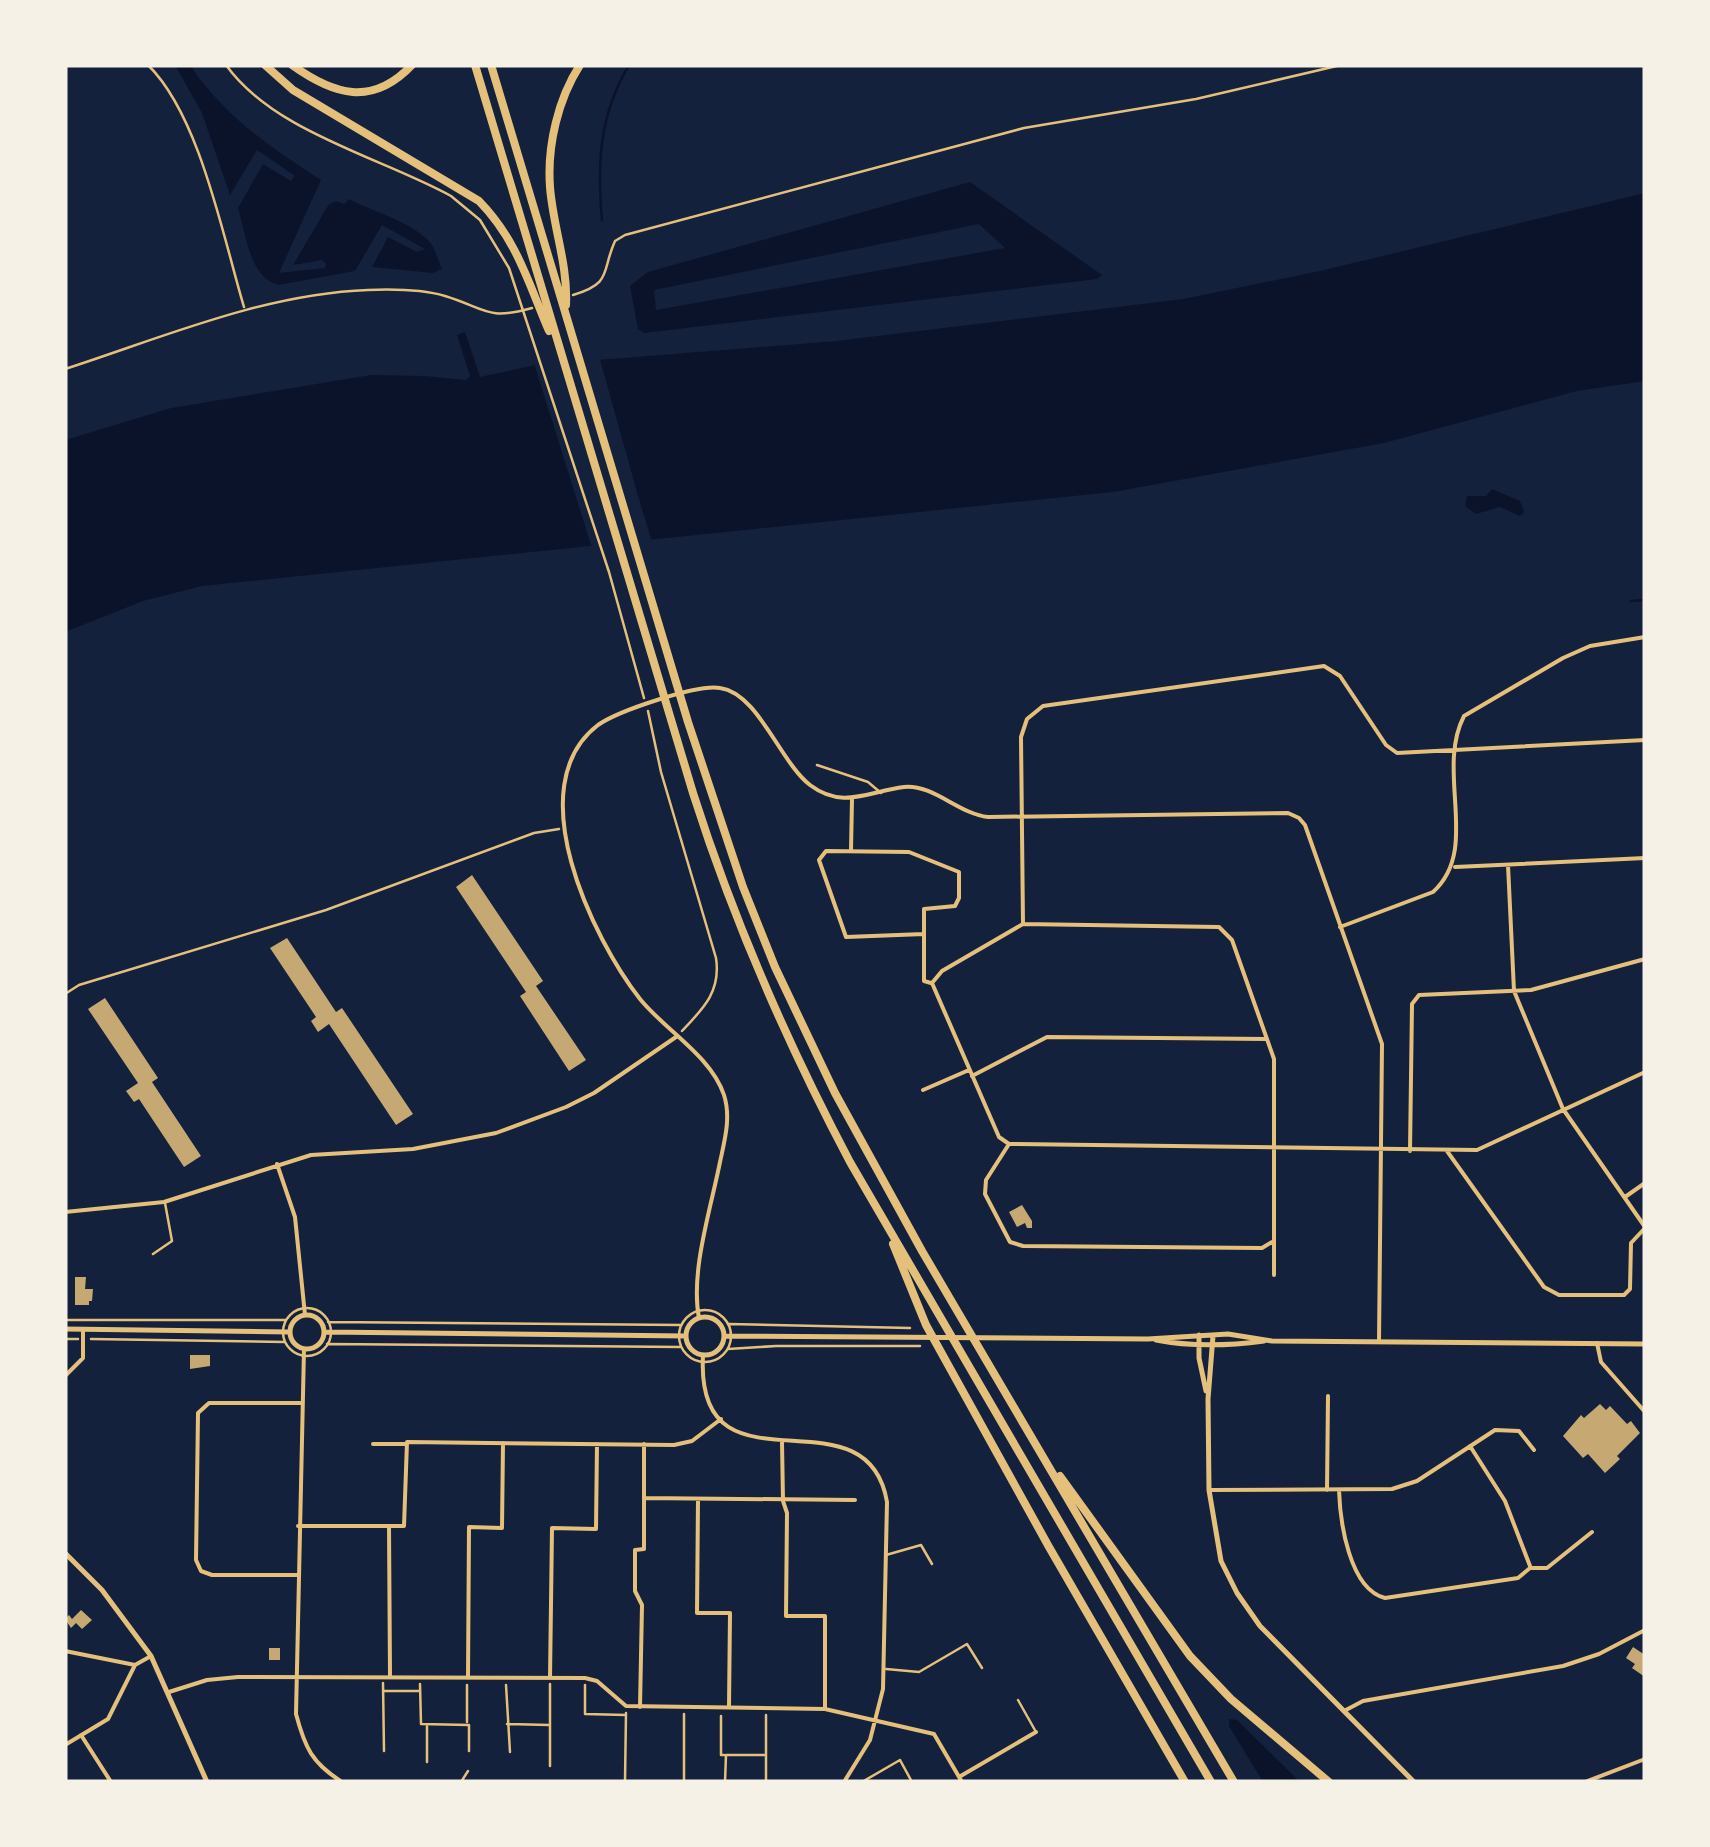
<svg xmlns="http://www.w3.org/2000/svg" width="1710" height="1847" font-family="'Space Grotesk',sans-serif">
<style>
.water{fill:#0b132b;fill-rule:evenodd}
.pier{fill:#14213d}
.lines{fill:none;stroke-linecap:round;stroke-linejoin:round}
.stream{stroke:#0b132b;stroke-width:2.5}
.building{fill:#c6a872}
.path{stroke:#e5c07b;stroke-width:2.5}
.service{stroke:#e5c07b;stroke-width:2.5}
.minor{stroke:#e5c07b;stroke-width:4}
.tertiary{stroke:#e5c07b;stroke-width:5}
.motorway{stroke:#e5c07b;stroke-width:8}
</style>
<rect width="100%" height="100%" fill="#14213d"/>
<!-- water -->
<path class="water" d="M175,65H190C225,117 270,147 321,180L279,273L325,268L326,264L322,260L293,265L329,204L336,201L344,204L349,199C374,212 407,220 428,240C435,247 438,260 442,269L433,273L372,267L388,237L417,252L425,249L382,225L355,271L278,285C249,276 246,235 238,208L263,164L291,181L295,176L257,150L230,195L202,113Z
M970,182L1102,275L1097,279L644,333L638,329L630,286L648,272ZM979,224L1005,248L656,310L654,290Z
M1645,193V381L1577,391L1384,443L1113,492L202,586L143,601L65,632V440L171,408L371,375L426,376L466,380L470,376L457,335L465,332L480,377L535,365L836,341L1183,299L1320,271Z
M1492,489L1520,501L1524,512L1520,516L1500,507L1476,514L1465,506L1467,496H1486Z
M1229,1719L1237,1720L1300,1782H1263L1229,1726Z"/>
<!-- pier -->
<path class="pier" d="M599,356L638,496L653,545L593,551L533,360Z"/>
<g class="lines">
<!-- stream -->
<path class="stream" d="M602,220C597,164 599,115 629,65
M1631,601L1645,600"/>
</g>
<!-- building -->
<path class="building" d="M472,875L543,981L536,986L586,1060L569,1071L520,996L526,992L456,887Z
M287,938L336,1012L342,1008L413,1114L396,1125L329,1024L318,1032L311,1021L316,1017L270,948Z
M105,998L158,1078L152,1082L201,1156L184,1167L139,1099L134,1102L126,1091L138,1083L88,1009Z
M1022,1205L1032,1221V1228H1027L1025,1223L1017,1227L1009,1212Z
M75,1277H86L85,1289H93L92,1301H89V1305H75Z
M190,1355H210V1366L190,1369Z
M1600,1404L1606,1410L1610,1406L1627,1424L1631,1421L1640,1433L1617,1456L1620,1459L1605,1473L1588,1454L1583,1458L1563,1436L1581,1415L1584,1418Z
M81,1610L92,1620L82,1629L76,1623L71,1628L65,1619L69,1615L72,1619Z
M1633,1647L1645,1655V1677L1632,1668L1635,1664L1626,1658Z
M269,1648H280V1660H269Z"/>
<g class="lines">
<!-- path -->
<path class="path" d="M148,65C200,116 223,237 244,307
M226,65C274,132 380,157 451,196L480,220L509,268L609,572L644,698
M573,295C613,283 601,272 615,241L625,235L1024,128L1196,99L1341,65
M65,369C164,337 263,294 368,290C393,289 421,289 445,296C485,308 486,321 532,308
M648,711L661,772L716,958C721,991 704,1008 682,1031
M65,994L79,985L326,910L534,833L559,829
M283 1332a24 24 0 1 1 48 0a24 24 0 1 1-48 0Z
M679 1336a26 26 0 1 1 52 0a26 26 0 1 1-52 0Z
M65,1320H286
M328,1322L681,1325
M729,1324L910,1328
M65,1339H78
M91,1339L285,1342
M327,1344L681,1347
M728,1349L776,1346H920
M383,1683L384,1751
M420,1684L421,1724L469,1725V1751
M550,1684V1766
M467,1685V1722
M506,1685L510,1752
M585,1685V1714L626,1715
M384,1691H420
M721,1716V1755H724
M507,1724L549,1725
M427,1726V1762
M461,1782L468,1771
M625,1782L626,1713
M684,1782V1714
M725,1782L726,1755H764
M766,1782V1715
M862,1782L900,1760L912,1782"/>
<!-- service -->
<path class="service" d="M817,765L868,782L881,793
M153,1254L172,1241L165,1203
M886,1555L921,1545L932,1564
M886,1669L919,1672L967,1644L982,1668
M1018,1700L1036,1732"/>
<!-- minor -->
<path class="minor" d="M851,850L852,799
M1508,865L1514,991L1563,1109L1645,1227
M1455,867L1645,858
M1023,924L1219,927L1232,940L1274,1059V1275
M1340,927L1433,892C1481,849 1435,772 1464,716L1563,658L1590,646L1645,637
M924,934L846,937L819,860L826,851L909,852L959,872V898L955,906L924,909V981L931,983
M972,1076L1047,1037L1267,1039
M923,1090L969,1070
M1009,1144L999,1137L932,983L942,971L1023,924L1021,737L1027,719L1043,706L1324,666L1340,676L1386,745L1397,753L1645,740
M1009,1144L1477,1150L1645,1072
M1009,1144L986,1180L985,1194L1010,1242L1023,1246L1262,1248L1272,1242
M1410,1151L1412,1004L1419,995L1531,990L1645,959
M1447,1151L1544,1287L1559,1295H1624L1630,1289L1631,1243L1645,1228
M277,1164L295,1217L305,1315
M1625,1197L1645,1183
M65,1212L164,1202L311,1155L413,1149L496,1133L566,1107L594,1093L676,1037
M699,1318C690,1272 711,1208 720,1162C725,1139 731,1117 724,1095C711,1056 665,1030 640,999C593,939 518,786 598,725C618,711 697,684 720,688C758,693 780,762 810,785C843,810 869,791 904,787C933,784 959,814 988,817L1288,813L1299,818L1305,825L1382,1044L1379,1342
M1597,1343L1601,1362L1645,1412
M304,1349L296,1714C305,1748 312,1763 342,1782
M703,1356C695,1505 867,1383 887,1502L883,1689L870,1740L844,1782
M65,1376L83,1358V1329
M782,1442L783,1501L787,1513L786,1616H825V1708
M373,1444H405
M1470,1446L1505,1501L1530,1566
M1210,1490L1392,1489L1417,1481L1495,1430L1519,1431L1534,1450
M1327,1490L1328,1396
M1339,1490C1340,1521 1349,1589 1385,1598L1518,1578L1530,1568H1547L1592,1532
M644,1498L855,1500
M698,1499L697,1613H730L729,1707
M298,1526H404L407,1442L674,1445L692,1441L721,1419
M389,1526L390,1676
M297,1575H212L201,1571L196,1560L198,1413L209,1403H300
M65,1651L135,1665L151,1656
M468,1678L469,1527L502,1528L503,1443
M550,1678L552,1528L596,1529L597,1444
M169,1692L207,1680L238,1677L585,1678L597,1681L626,1706L825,1709L934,1734L962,1782
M640,1707L642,1605L635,1591V1550L644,1549V1444
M1344,1711L1363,1701L1563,1666L1599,1654L1645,1630
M81,1735L111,1782
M65,1745L108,1719L135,1665
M959,1777L1036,1732
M1585,1782L1645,1759"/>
<!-- tertiary -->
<path class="tertiary" d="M290 1332a17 17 0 1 1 34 0a17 17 0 1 1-34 0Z
M686 1336a19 19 0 1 1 38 0a19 19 0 1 1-38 0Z
M65,1329L289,1332
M324,1332L686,1336
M1199,1335V1358L1206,1391
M725,1336L1148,1339L1228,1334L1272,1341L1645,1344
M1213,1336L1208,1399L1209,1490L1221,1561L1237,1593L1260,1626L1414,1782
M1156,1340C1192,1347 1227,1346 1264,1341
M65,1553L102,1590L151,1656L207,1782"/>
<!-- motorway -->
<path class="motorway" d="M265,65L293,90L479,201C517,240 528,282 549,331
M292,65C334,95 372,107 412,65
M475,65L693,793C734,922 787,1043 850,1162L1211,1782
M491,65L688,722L743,887L775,967L835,1093L922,1251L1234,1782
M566,305C568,264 553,227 550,187C547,146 558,99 580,65
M893,1244L926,1325L1049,1547L1185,1782
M1060,1476L1190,1656L1231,1699L1329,1782"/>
</g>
<!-- border -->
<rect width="1710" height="1847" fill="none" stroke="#f6f1e7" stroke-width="135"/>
</svg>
